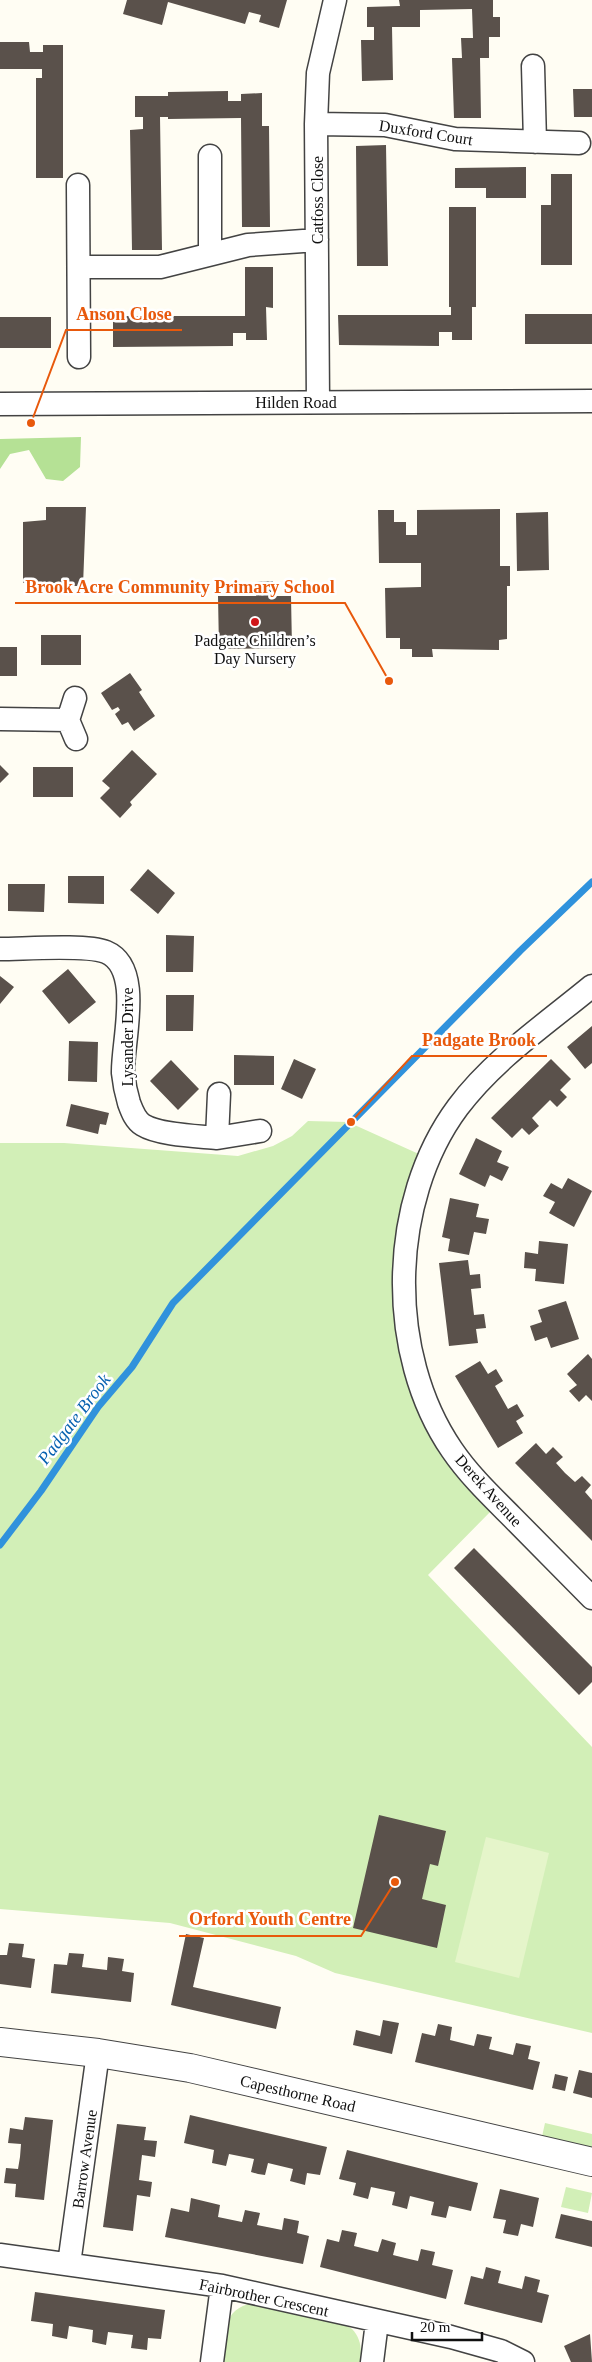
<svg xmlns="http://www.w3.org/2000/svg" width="592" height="2362" font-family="Georgia,serif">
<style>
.green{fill:#d2efb7}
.forest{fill:#b5e195}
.pitch{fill:#e5f5ca}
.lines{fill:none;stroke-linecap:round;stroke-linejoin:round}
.stream{stroke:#3092dc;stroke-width:7}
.building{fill:#5a514b}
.minor-casing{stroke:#434343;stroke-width:25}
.tertiary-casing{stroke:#434343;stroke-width:30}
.minor{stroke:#fff;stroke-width:22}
.tertiary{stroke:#fff;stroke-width:28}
.poi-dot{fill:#d1171a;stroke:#fff;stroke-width:2}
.labels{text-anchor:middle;stroke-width:5;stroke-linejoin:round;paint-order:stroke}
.street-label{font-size:16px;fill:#101010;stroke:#fff}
.poi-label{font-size:16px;fill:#101010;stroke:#fff}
.water-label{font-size:18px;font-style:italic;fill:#0a63b1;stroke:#fff}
.leader{fill:none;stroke:#e8590c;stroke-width:2}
.callout-dot{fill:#e8590c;stroke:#fff;stroke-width:2}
.callout-label{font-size:18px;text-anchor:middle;font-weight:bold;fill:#e8590c;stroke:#fff;stroke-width:5;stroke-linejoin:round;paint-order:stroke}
</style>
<rect width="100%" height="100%" fill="#fffdf3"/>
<!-- green -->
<path class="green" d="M308,1121L348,1122L421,1155C410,1188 397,1222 394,1257C389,1309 400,1362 419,1409C423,1417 425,1427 430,1434C447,1462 470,1487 492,1510L428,1575L592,1747V2033L335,1973L296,1956L170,1923L0,1909V1143H64L238,1156L273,1146L292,1136Z
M545,2123L592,2134V2153L541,2141Z
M566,2187L592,2193L588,2213L561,2207Z
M253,2303C271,2308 341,2319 352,2329C361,2338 362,2350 360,2362H220C224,2337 222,2308 253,2303Z"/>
<!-- forest -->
<path class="forest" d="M81,437L80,467L63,481L46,479L29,450L10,454L0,469V439Z"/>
<!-- pitch -->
<path class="pitch" d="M486,1837L549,1853L519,1978L455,1962Z"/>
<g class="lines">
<!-- stream -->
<path class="stream" d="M0,1545L41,1491L98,1407L132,1367L173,1303L520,951L592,882"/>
</g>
<!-- building -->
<path class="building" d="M127,0H287L279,28L259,22L261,15L249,12L245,24L168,2L162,25L123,14Z
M399,0H493V17H500V37H489V58H480L481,118H454L452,58H462L461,38H473L472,9L420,10V27H392L393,80L362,81L361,40H374V27H367V7L400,6Z
M0,42H29L30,52H43V45H63V178H36V78H42V69H0Z
M573,89H592V117H574Z
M228,91V101H241V94L262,93V126H269L270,227H242L241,118L168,119V117H160L162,250H132L130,130L143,129V117H135V96H168V92Z
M386,145L388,266H357L356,146Z
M526,167V198H486V188H455V168Z
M551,174H572V265H541V205H551Z
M449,207H476V307H472V340H452V332H439V346L339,345L338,315H451V307H449Z
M245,267H273V308L266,307L267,340H246V333H233V346L113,347V316H245Z
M525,314H592V344H525Z
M0,317H51V348H0Z
M46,507H86L83,586H60V583H23V522L46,520Z
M500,509V566H510V586H507V639L499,640V650L432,649L433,657H412V649H400V638H386L385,588L421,587V563H379L378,510H394V522H406V535H417V510Z
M548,512L549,570L517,571L516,513Z
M273,581V596H291L292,648L219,649L218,596H256V582Z
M41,635H81V665H41Z
M0,647H17V676H0Z
M130,673L142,690L139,692L155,716L134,731L128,722L122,725L115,714L120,710L118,707L112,710L101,693Z
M132,750L157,774L130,802L132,805L120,818L100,798L110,788L102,781Z
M0,765L9,774L0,783Z
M33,767H73V797H33Z
M148,869L175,893L158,914L130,890Z
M68,876H104V904L68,903Z
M8,884H45L44,912L8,911Z
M166,935L194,936L193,972H166Z
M68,969L96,1002L69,1024L42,991Z
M0,976L14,987L0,1004Z
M166,995H194L193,1031H166Z
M592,1026V1063L585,1069L567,1047Z
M69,1041L98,1042L97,1082L68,1081Z
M234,1055L274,1056V1085H234Z
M294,1059L316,1069L302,1099L281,1089Z
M551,1059L571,1079L560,1090L567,1097L557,1107L550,1100L532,1118L539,1126L529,1135L522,1128L512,1138L491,1118Z
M171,1060L199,1089L178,1110L150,1081Z
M71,1104L109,1113L106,1125L100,1124L98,1134L66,1126Z
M476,1138L502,1151L497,1162L509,1167L502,1181L490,1175L485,1187L459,1174Z
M568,1178L592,1191L574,1227L549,1213L555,1202L543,1196L551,1183L562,1189Z
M450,1198L479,1204L476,1217L489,1219L486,1234L474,1232L469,1255L448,1251L450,1239L442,1237Z
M539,1241L568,1244L564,1284L535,1281L536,1269L524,1268L525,1252L538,1254Z
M468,1260L470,1275L480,1274L481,1288L471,1289L474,1315L484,1314L486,1328L476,1329L478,1343L449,1346L439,1263Z
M566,1301L579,1339L551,1348L547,1337L535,1341L530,1326L542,1322L538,1310Z
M588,1354L592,1359V1401L586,1395L579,1402L569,1391L577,1385L567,1374Z
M480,1361L488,1374L496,1369L503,1381L495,1386L508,1409L517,1404L524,1416L516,1421L523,1433L498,1448L455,1376Z
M536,1443L546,1454L553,1447L563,1457L556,1463L565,1473L575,1482L582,1476L591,1485L585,1492L592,1500V1541L515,1463Z
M474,1548L592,1667V1682L579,1695L454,1568Z
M379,1815L446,1831L438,1866L430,1864L422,1899L446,1905L437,1948L353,1928Z
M186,1934L204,1938L193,1987L281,2007L276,2029L171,2005Z
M9,1943L24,1944L22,1957L35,1959L31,1988L0,1984V1955H7Z
M69,1953L84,1954L82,1967L107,1970L108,1957L124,1959L122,1971L134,1973L131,2002L51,1993L54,1964L67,1965Z
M383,2020L399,2023L392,2054L353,2045L356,2030L380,2036Z
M438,2024L452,2027L450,2040L474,2046L477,2034L492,2037L489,2049L513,2055L516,2043L531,2046L528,2059L540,2062L533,2090L415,2062L422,2033L435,2036Z
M579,2070L592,2073V2098L573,2093Z
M555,2074L568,2077L565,2091L552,2088Z
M190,2115L327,2147L320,2175L307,2173L305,2185L290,2181L293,2169L268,2163L265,2175L258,2174L251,2172L254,2159L229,2154L226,2166L212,2163L214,2150L184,2143Z
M25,2117L53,2120L44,2200L15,2197L16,2184L4,2183L6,2168L18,2169L20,2157L21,2144L8,2143L10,2128L23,2130Z
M117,2124L146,2127L144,2140L157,2141L155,2157L142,2155L139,2180L152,2182L150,2197L137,2195L133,2231L103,2227Z
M347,2150L478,2183L471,2211L449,2206L446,2218L431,2215L434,2202L410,2196L407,2209L400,2207L392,2205L395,2192L371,2187L368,2199L353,2195L356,2183L339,2179Z
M500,2189L539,2198L533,2227L521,2224L518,2236L503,2233L506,2220L493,2218Z
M191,2198L220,2205L218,2217L242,2222L245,2210L260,2213L257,2225L282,2230L284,2218L299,2221L297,2233L309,2236L303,2264L165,2237L171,2208L189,2212Z
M561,2214L592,2221V2247L555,2238Z
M342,2230L357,2233L354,2246L378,2252L382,2239L396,2243L393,2255L405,2258L418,2261L421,2249L435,2252L432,2265L453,2270L446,2299L320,2267L327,2239L339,2242Z
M486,2267L501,2271L498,2283L522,2289L525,2276L540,2280L537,2292L549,2295L542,2323L464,2304L471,2276L483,2279Z
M35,2292L165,2310L161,2339L148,2338L147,2350L131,2348L133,2335L108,2332L106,2345L92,2342L93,2330L69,2326L67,2339L52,2336L53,2324L31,2321Z
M590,2334L592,2362H571L564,2346Z"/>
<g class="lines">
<!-- minor casing -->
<g class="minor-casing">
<path id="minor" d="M533,66L535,142
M316,124L385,125L455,139L579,143
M78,185L79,357
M210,254V156
M79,267H160L248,245L317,240
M318,402L316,124L318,73L335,0
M0,404L592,401
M75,698L68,720L76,739
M0,719L68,720
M0,949C24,949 86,944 106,952C144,968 122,1042 123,1073C124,1083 126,1093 129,1103C132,1111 135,1120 143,1125C159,1135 197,1136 217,1138
M592,986C546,1024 494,1059 458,1107C388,1201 386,1354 452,1450C469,1475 491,1496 512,1517C539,1544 565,1571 592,1598
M219,1094L217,1138L260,1131
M0,2255L222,2286L451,2337L501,2351L523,2362
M69,2264L98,2053
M212,2362L222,2286
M372,2362L377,2322"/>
</g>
<!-- tertiary casing -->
<g class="tertiary-casing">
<path id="tertiary" d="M0,2042L98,2053L190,2068L592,2162"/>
</g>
<!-- minor -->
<use href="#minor" class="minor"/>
<!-- tertiary -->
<use href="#tertiary" class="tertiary"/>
</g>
<!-- markers -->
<circle class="poi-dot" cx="255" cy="622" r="5"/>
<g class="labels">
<!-- street labels -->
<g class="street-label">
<text transform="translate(426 132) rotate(9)" y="6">Duxford Court</text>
<text transform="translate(317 200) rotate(-90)" y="6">Catfoss Close</text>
<text x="296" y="408">Hilden Road</text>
<text transform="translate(127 1037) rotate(-90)" y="6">Lysander Drive</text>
<text transform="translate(489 1490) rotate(48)" y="6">Derek Avenue</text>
<text transform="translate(298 2093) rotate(13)" y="6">Capesthorne Road</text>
<text transform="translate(84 2159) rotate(-82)" y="6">Barrow Avenue</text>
<text transform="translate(264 2297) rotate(12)" y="6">Fairbrother Crescent</text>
</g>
<!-- poi labels -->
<g class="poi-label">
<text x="255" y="646">Padgate Children’s<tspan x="255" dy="18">Day Nursery</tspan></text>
</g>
<!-- water labels -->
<g class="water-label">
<text transform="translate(74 1419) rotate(-53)" y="6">Padgate Brook</text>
</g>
</g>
<!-- callouts -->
<path class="leader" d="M31 423L66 330H182M389 681L345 603H15M351 1122L412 1056H547M395 1882L361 1936H179"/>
<g class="callout-dot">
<circle cx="31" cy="423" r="5"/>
<circle cx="389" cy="681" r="5"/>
<circle cx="351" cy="1122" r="5"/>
<circle cx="395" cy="1882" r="5"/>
</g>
<g class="callout-label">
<text x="124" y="320">Anson Close</text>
<text x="180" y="593">Brook Acre Community Primary School</text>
<text x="479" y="1046">Padgate Brook</text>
<text x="270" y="1925">Orford Youth Centre</text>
</g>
<!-- scale -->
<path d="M412 2332v8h70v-8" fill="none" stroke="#101010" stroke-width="2.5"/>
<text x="420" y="2332" font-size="15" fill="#101010" stroke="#ffffff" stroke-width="4" paint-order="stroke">20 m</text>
</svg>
